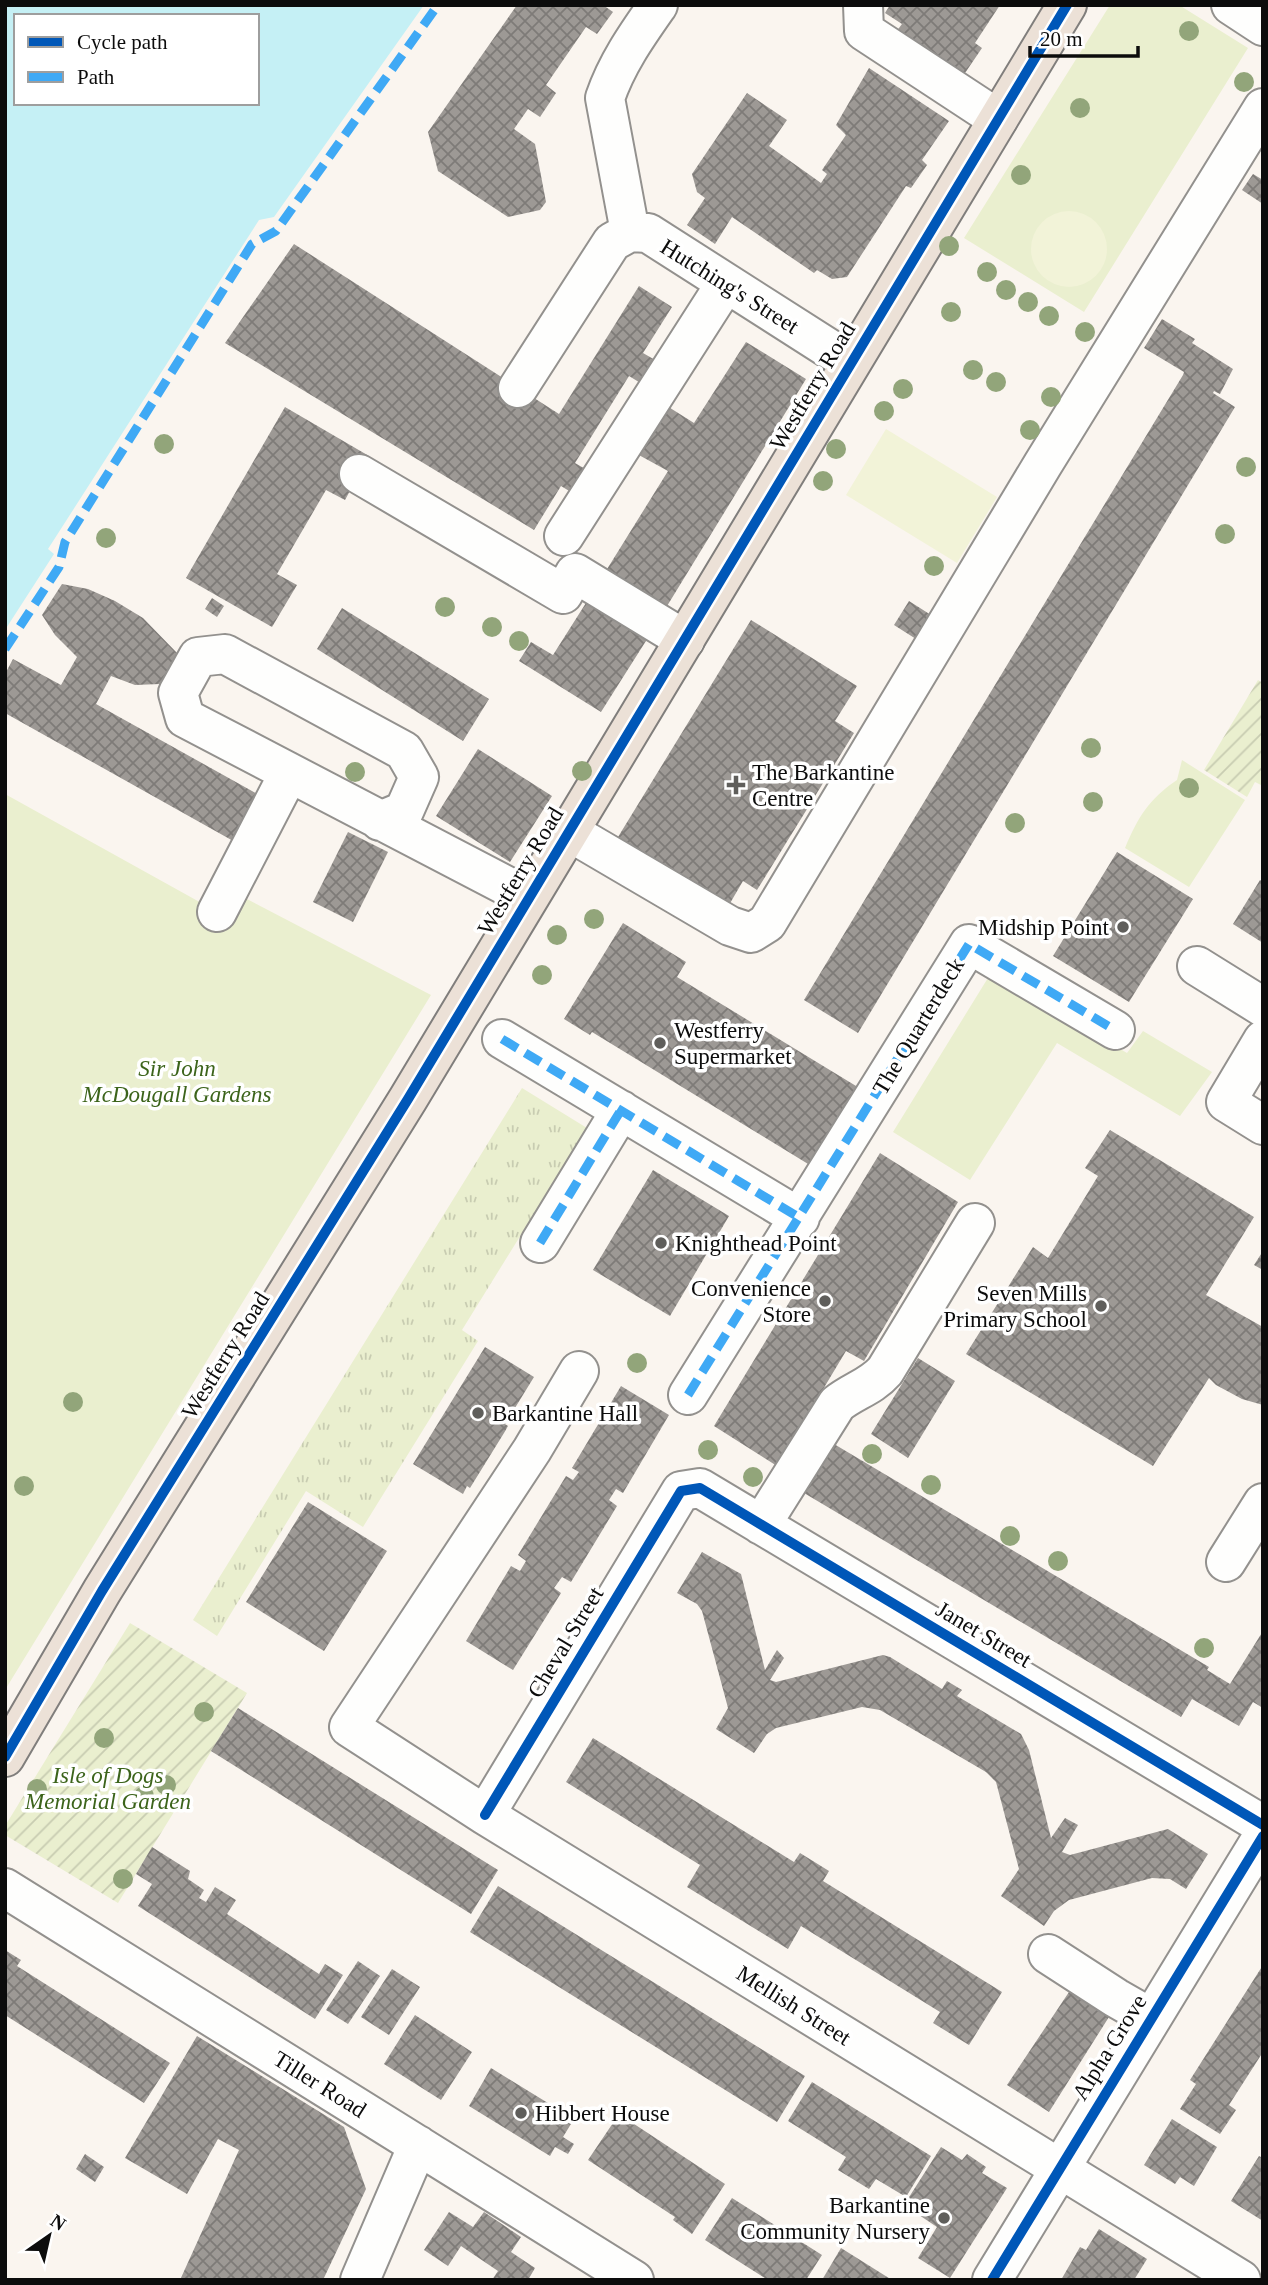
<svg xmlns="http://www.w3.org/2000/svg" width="1268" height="2285" font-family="Georgia,serif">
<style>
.grass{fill:url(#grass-tufts)}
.park{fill:#eaefcf}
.garden{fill:url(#garden-furrows)}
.pitch{fill:#f2f3d8}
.water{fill:#c5f0f5;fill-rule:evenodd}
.building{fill:url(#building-cross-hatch)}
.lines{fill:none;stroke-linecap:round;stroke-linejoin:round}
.minor-casing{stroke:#93918e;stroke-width:42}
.major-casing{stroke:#807e7c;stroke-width:42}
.minor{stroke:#fefefd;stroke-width:38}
.major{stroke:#ece1d7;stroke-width:38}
.quiet{stroke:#3fa9f5;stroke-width:9;stroke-dasharray:18 9;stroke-linecap:butt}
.cycleway-casing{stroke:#fff;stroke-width:15}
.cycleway{stroke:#0057b8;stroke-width:10}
.tree{fill:#92a57a}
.poi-dot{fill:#5f5e5b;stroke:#fff;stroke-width:2.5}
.labels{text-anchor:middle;stroke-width:7;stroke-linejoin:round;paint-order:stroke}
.street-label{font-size:23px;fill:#0c0c0c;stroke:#fff}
.poi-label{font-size:23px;fill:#0c0c0c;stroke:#fff;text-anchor:start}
.park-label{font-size:23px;font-style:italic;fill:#3c641b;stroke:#fff}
</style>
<defs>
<pattern id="grass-tufts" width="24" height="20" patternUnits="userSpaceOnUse" patternTransform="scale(1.75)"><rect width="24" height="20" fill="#eaefcf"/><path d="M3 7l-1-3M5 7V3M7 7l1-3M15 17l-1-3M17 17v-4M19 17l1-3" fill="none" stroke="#c8ccb1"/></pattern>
<pattern id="garden-furrows" width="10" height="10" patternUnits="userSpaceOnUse" patternTransform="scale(1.75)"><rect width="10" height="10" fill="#eaefcf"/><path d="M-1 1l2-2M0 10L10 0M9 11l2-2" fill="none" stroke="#c8ccb1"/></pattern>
<pattern id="building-cross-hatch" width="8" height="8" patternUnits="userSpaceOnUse" patternTransform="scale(1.75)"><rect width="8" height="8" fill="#9d9995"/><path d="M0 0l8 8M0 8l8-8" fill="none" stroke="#7e7b78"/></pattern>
</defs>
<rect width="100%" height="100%" fill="#faf5ef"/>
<!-- grass -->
<path class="grass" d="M522,1088L587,1128L462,1330L478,1341L363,1527L306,1491L217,1636L193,1620Z"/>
<!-- park -->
<path class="park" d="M1110,5H1179L1248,48L1084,312L964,238Z
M1182,760L1245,800L1189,887L1125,848C1138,817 1149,799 1177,780Z
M5,794L232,920L245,898L431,995L5,1690Z
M991,973L1127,1053L1143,1031L1212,1072L1180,1116L1057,1043L970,1180L893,1132Z"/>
<!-- garden -->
<path class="garden" d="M1258,680L1263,683V786L1255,782L1247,797L1204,770Z
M130,1623L247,1693L118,1903L5,1835V1826Z"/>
<!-- pitch -->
<path class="pitch" d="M1031 249a38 38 0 1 1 76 0a38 38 0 1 1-76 0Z
M886,429L997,497L957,563L846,495Z"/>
<!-- water -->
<path class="water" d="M5,5H424L274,217L259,220L48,549L54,554L5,630ZM16,16H257V103H16Z"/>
<!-- building -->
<path class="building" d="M517,5H603L613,12L597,34L586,27L546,85L556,93L540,117L528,109L514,129L535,144L546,202L540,210L508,217L438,171L428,132Z
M890,5H1000L975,43L982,48L963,76L896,32L902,24L885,13Z
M869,68L949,121L922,160L927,165L911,188L906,186L847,277L832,279L817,270L814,273L732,217L715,244L687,225L705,198L697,192L692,174L747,93L787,120L769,146L821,183L827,174L822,170L846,135L836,125Z
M1253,174L1263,180V204L1242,190Z
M294,244L559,414L639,286L672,307L643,353L662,364L647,387L629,376L575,463L594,474L579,497L561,486L534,530L225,343Z
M1162,319L1195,339L1192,343L1233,369L1220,394L1214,391L1213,393L1235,407L858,1033L804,1000L1183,375L1184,372L1144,348Z
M746,342L806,379L664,611L604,574L668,471L637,454L667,406L694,423Z
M285,407L369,456L345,500L326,490L277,574L297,585L272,627L186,578Z
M62,584L88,589L115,601L143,618L178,654L160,684L135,685L111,676L96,704L261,796L235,842L5,713V674L13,659L61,685L77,657L55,635L42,615Z
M591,595L651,633L601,712L519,661L531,642L553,655Z
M212,598L224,606L217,617L205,609Z
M909,601L931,615L916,639L894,625Z
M342,608L489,699L463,741L317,649Z
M751,620L857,686L835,721L854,733L757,890L743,881L729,905L618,837Z
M478,749L552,796L510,862L436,816Z
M348,832L388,852L353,922L313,902Z
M1117,852L1193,899L1129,1002L1053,956Z
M1260,880L1263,882V943L1233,924Z
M623,923L686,962L677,977L861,1089L813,1167L592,1032L590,1035L564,1019Z
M1110,1130L1254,1217L1206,1295L1263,1327V1405L1242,1399L1216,1385L1209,1378L1153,1466L966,1354L1033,1247L1048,1258L1098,1176L1085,1168Z
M880,1153L958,1202L864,1361L846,1351L777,1466L714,1426Z
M653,1170L729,1216L670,1316L593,1270Z
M1263,1251V1270L1254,1265Z
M485,1347L534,1377L505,1424L508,1426L504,1433L470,1488L467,1486L463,1494L413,1464Z
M918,1358L955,1381L908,1458L871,1434Z
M621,1386L669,1415L623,1493L616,1489L609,1500L617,1506L571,1582L562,1577L554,1588L561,1593L513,1670L466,1641L511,1566L520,1571L526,1561L518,1555L566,1476L573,1480L579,1472L572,1468Z
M834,1444L1209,1667L1207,1670L1230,1684L1263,1631V1708L1253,1702L1239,1726L1192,1699L1181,1717L804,1493Z
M308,1502L387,1551L324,1651L246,1602Z
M702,1552L741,1574L765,1670L777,1650L784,1658L770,1680L776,1682L883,1655L890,1657L942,1689L947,1681L962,1690L957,1696L1021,1734L1029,1750L1051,1838L1065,1818L1078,1825L1062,1852L1070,1855L1168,1829L1208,1854L1186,1889L1170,1879L1152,1878L1069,1900L1054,1911L1044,1926L1001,1896L1019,1869L996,1782L986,1772L880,1710L862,1707L776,1728L767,1734L754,1753L716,1729L728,1708L702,1611L697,1604L677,1593Z
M238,1708L498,1870L471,1914L211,1751Z
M593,1738L794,1862L800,1853L829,1871L823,1881L1002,1992L969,2045L933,2023L940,2012L801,1926L788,1949L687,1887L700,1865L566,1782Z
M152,1847L190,1871L188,1879L204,1890L199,1898L206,1902L215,1887L236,1900L227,1914L319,1974L325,1964L343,1975L315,2019L138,1906L152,1884L136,1874Z
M498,1886L805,2076L777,2122L470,1932Z
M5,1950L21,1960L17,1966L170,2063L144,2103L5,2015Z
M358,1961L380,1976L348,2024L326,2010Z
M1263,1965V2052L1229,2105L1236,2110L1220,2134L1180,2109L1196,2084L1190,2080Z
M392,1969L420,1987L389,2035L361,2017Z
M1075,1983L1114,2009L1049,2112L1007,2085Z
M415,2015L472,2052L441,2100L384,2064Z
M197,2036L344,2127L366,2189L323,2280H180L239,2150L218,2139L187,2194L125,2158Z
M491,2068L574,2119L563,2137L574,2144L568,2154L555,2147L550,2156L469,2106Z
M812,2082L931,2156L906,2197L876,2179L869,2189L838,2170L846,2157L788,2121Z
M619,2114L725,2184L692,2234L673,2220L675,2217L588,2160Z
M1172,2119L1217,2147L1194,2186L1180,2177L1175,2184L1144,2165Z
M941,2147L962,2160L967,2154L986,2167L982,2173L1007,2188L950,2278L918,2258L937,2227L904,2205Z
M85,2154L104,2167L95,2182L76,2169Z
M1259,2156L1263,2158V2221L1231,2201Z
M732,2198L822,2255L806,2280H768L705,2240Z
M449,2212L473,2227L484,2212L521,2237L511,2252L535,2268L528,2280H492L498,2271L461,2246L448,2266L424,2250Z
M1099,2229L1147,2259L1134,2280H1061L1080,2247L1086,2250Z
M841,2248L892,2280H822Z"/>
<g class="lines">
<!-- minor casing -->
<g class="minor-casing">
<path id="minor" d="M863,5L864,31L998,119
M1231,5L1263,26
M630,232L605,98C617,63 637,35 658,5
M518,388L612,242L630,232L648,233L850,362
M359,474L563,594L575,573L685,640
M564,536L726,283
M380,821L404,811L419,777L404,751L225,654L198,657L178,693L185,718L528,897
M568,831L730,926L751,933L767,923L1043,464L1263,108
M217,912L289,773
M1197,966L1263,1007
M502,1039L800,1218
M1263,1040L1226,1102L1263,1125
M540,1243L621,1110
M579,1371L532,1450L349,1727L485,1815L1241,2280
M688,1395L969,944L1115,1030
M761,1525L837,1404C853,1391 871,1387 885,1371L975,1223
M1226,1562L1263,1503
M485,1815L681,1491L700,1488L1263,1825
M5,1888L634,2280
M1048,1954L1116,1998L1151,2018
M360,2280L418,2145
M992,2280L1263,1836"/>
</g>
<!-- major casing -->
<g class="major-casing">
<path id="major" d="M5,1757L102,1591L408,1099L1067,5"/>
</g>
<!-- minor -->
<use href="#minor" class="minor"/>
<!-- major -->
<use href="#major" class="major"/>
<!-- quiet -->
<path class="quiet" d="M5,649L59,567L65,542L252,244L276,231L438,5
M502,1039L800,1218
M540,1243L621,1110
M688,1395L969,944L1115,1030"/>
<!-- cycleway casing -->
<g class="cycleway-casing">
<path id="cycleway" d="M5,1757L102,1591L408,1099L1067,5
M485,1815L681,1491L700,1488L1263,1825
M992,2280L1263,1836"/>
</g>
<!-- cycleway -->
<use href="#cycleway" class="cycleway"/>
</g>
<!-- trees -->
<g class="tree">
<circle cx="1189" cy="31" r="10"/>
<circle cx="1244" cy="82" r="10"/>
<circle cx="1080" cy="108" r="10"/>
<circle cx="1021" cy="175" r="10"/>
<circle cx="949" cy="246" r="10"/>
<circle cx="987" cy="272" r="10"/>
<circle cx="1006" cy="290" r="10"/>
<circle cx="1028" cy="302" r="10"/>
<circle cx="951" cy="312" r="10"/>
<circle cx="1049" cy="316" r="10"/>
<circle cx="1085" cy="332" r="10"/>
<circle cx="973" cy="370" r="10"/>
<circle cx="996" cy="382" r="10"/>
<circle cx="903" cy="389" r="10"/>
<circle cx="1051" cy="397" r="10"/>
<circle cx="884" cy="411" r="10"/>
<circle cx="1030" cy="430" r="10"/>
<circle cx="164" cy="444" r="10"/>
<circle cx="836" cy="449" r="10"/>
<circle cx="1246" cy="467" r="10"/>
<circle cx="823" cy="481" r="10"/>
<circle cx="1225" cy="534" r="10"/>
<circle cx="106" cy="538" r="10"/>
<circle cx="934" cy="566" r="10"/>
<circle cx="445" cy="607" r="10"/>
<circle cx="492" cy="627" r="10"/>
<circle cx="519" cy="641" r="10"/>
<circle cx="1091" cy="748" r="10"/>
<circle cx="582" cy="771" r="10"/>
<circle cx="355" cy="772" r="10"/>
<circle cx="1189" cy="788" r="10"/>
<circle cx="1093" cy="802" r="10"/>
<circle cx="1015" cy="823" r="10"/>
<circle cx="594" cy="919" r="10"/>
<circle cx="557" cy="935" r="10"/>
<circle cx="542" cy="975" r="10"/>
<circle cx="637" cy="1363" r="10"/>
<circle cx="73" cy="1402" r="10"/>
<circle cx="708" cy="1450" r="10"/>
<circle cx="872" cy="1454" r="10"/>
<circle cx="753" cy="1477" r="10"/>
<circle cx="931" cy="1485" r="10"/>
<circle cx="24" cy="1486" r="10"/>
<circle cx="1010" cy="1536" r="10"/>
<circle cx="1058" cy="1561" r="10"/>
<circle cx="1204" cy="1648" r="10"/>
<circle cx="204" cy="1712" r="10"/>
<circle cx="104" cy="1738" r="10"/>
<circle cx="166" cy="1785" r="10"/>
<circle cx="37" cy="1789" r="10"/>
<circle cx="144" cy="1796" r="10"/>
<circle cx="123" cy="1879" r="10"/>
</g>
<!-- markers -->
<g class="poi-dot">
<path d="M732.5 774.5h7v7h7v7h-7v7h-7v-7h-7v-7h7z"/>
<circle cx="1123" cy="927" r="7"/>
<circle cx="660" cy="1043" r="7"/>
<circle cx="661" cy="1243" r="7"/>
<circle cx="825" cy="1301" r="7"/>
<circle cx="1101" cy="1306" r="7"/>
<circle cx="478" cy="1413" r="7"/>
<circle cx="521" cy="2113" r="7"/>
<circle cx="944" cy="2218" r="7"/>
</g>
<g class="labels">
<!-- street labels -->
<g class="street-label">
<text transform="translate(730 286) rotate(32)" y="8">Hutching's Street</text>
<text transform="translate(812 386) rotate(-59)" y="8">Westferry Road</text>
<text transform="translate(520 871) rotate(-59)" y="8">Westferry Road</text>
<text transform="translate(918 1026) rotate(-59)" y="8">The Quarterdeck</text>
<text transform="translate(225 1355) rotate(-58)" y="8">Westferry Road</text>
<text transform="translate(984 1634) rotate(31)" y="8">Janet Street</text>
<text transform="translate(565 1642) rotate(-59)" y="8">Cheval Street</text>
<text transform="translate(794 2005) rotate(32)" y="8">Mellish Street</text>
<text transform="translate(1109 2047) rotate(-58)" y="8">Alpha Grove</text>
<text transform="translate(320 2084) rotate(32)" y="8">Tiller Road</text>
</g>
<!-- poi labels -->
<g class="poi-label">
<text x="752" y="780">The Barkantine<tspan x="752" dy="26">Centre</tspan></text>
<text x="1109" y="935" text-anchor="end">Midship Point</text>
<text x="674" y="1038">Westferry<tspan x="674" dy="26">Supermarket</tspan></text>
<text x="675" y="1251">Knighthead Point</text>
<text x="811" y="1296" text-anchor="end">Convenience<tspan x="811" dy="26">Store</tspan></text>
<text x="1087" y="1301" text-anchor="end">Seven Mills<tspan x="1087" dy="26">Primary School</tspan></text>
<text x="492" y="1421">Barkantine Hall</text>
<text x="535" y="2121">Hibbert House</text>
<text x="930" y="2213" text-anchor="end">Barkantine<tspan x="930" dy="26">Community Nursery</tspan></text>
</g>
<!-- park labels -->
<g class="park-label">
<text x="177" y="1076">Sir John<tspan x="177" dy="26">McDougall Gardens</tspan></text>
<text x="108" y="1783">Isle of Dogs<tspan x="108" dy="26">Memorial Garden</tspan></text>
</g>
</g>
<!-- border -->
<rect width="1268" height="2285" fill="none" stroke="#0c0c0c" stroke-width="14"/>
<!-- legend -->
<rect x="14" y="14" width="245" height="91" fill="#ffffff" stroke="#9e9e9e" stroke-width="2"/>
<rect x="28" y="37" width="35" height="10" fill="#0057b8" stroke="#9e9e9e" stroke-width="2"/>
<text x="77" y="49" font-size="21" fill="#0c0c0c">Cycle path</text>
<rect x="28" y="72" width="35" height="10" fill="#3fa9f5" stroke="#9e9e9e" stroke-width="2"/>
<text x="77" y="84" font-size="21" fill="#0c0c0c">Path</text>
<!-- north arrow -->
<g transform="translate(49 2236) rotate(34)" stroke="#ffffff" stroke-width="5" paint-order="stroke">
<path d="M0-5L12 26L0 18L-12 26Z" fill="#0c0c0c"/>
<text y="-10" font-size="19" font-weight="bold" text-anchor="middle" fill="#0c0c0c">N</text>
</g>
<!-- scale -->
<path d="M1030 46v10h108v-10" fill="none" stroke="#0c0c0c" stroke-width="3.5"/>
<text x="1040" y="46" font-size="21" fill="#0c0c0c" stroke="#ffffff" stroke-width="5" paint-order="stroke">20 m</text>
</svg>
